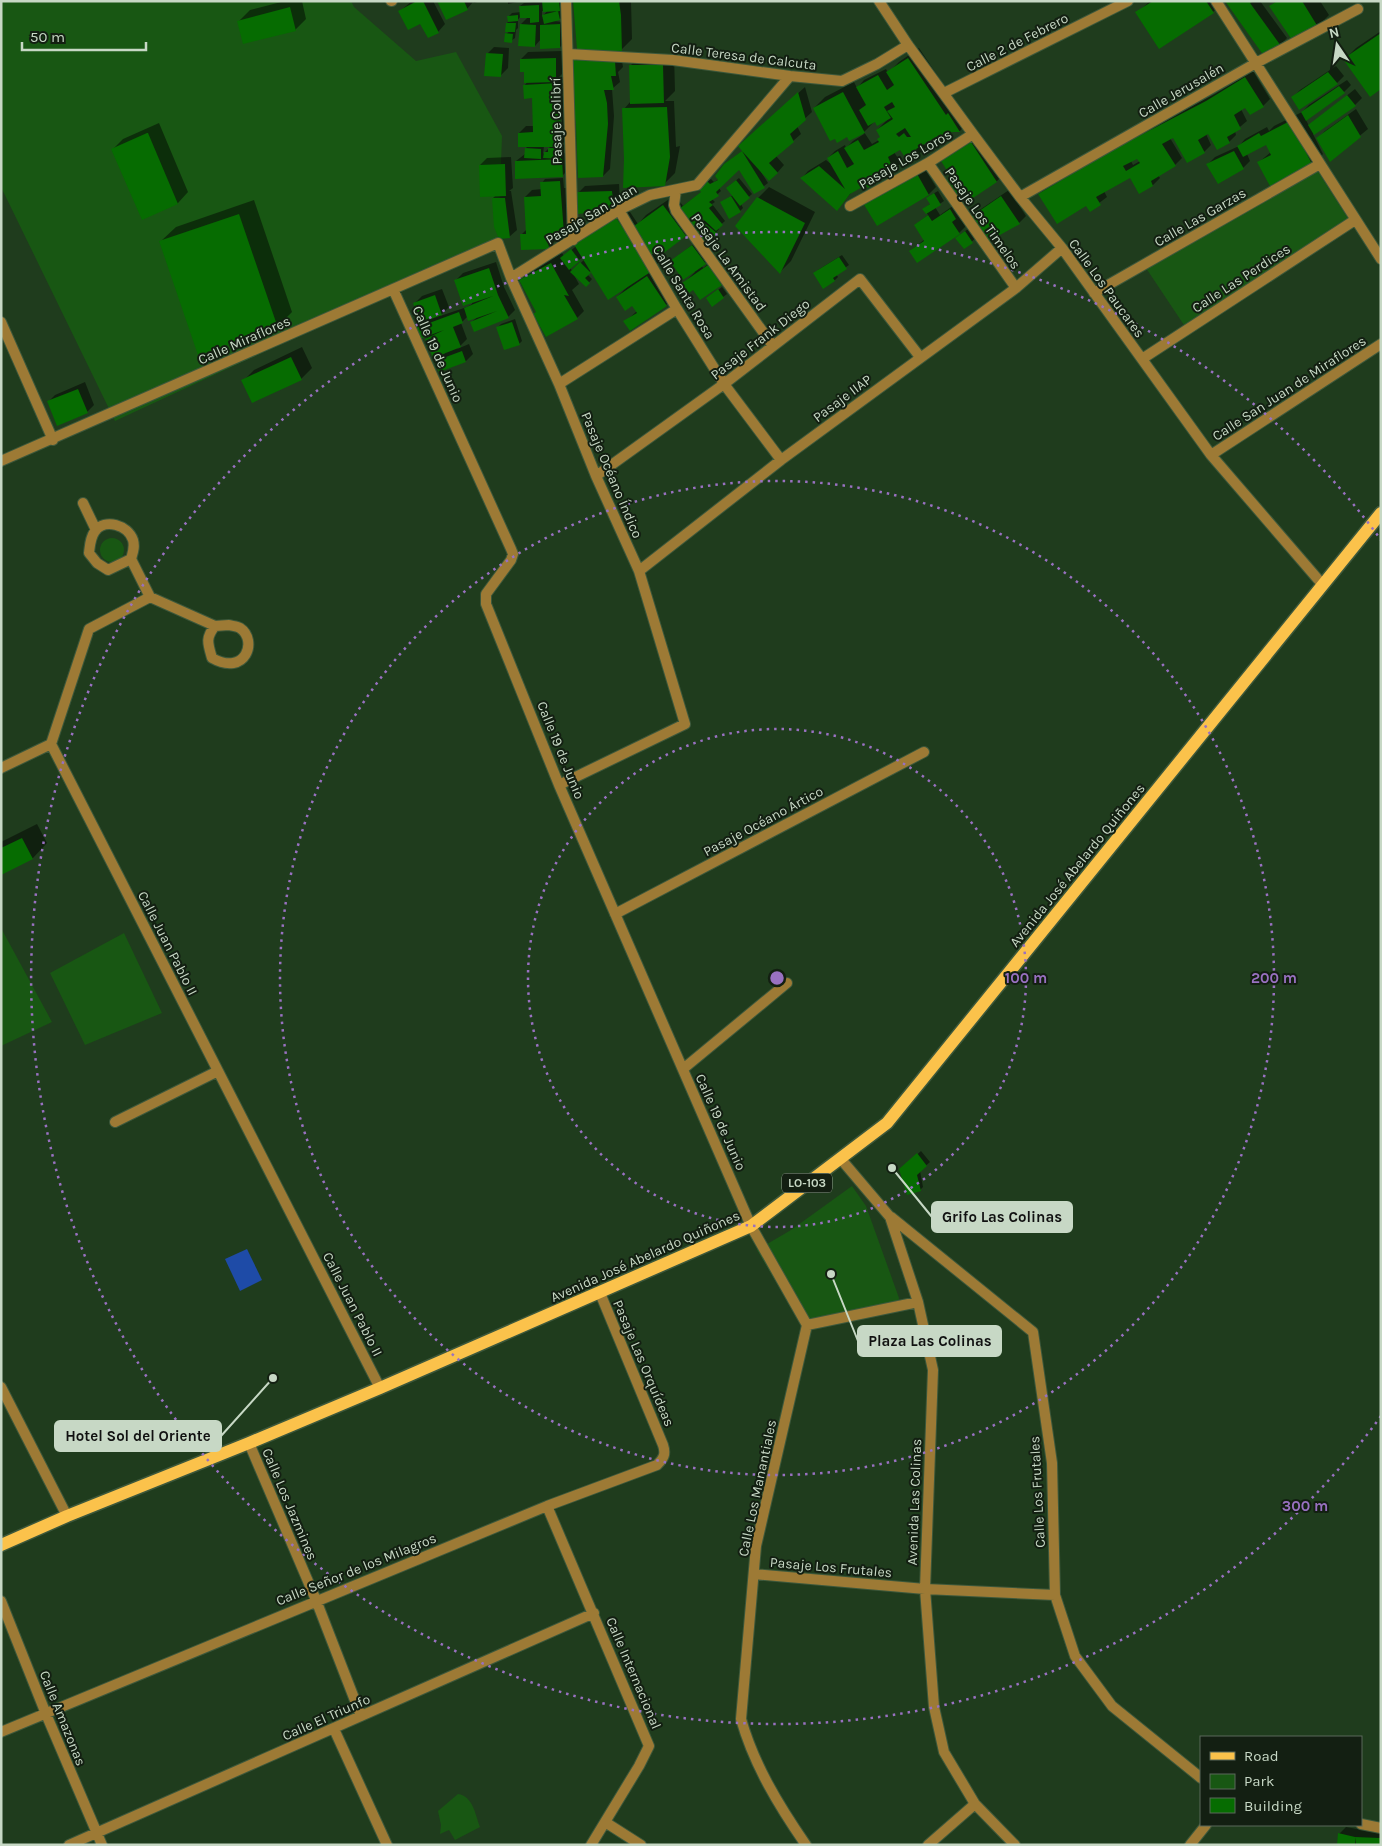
<svg xmlns="http://www.w3.org/2000/svg" width="1382" height="1846" font-family="Karla,sans-serif">
<style>
.green{fill:#185713}
.water{fill:#1e4ba7}
.shadow{fill:#0007;fill-rule:evenodd}
.building{fill:#066c01;fill-rule:evenodd}
.lines{fill:none;stroke-linecap:round;stroke-linejoin:round}
.minor-casing{stroke:#3d583b;stroke-width:12}
.primary-casing{stroke:#3d583b;stroke-width:15}
.minor{stroke:#9d7a35;stroke-width:10}
.primary{stroke:#fbc24b;stroke-width:12}
.ring{fill:none;stroke:#9971c1;stroke-width:2.5;stroke-dasharray:2.5 5}
.labels{text-anchor:middle;stroke-width:4;stroke-linejoin:round;paint-order:stroke}
.shield{fill:#131f12;stroke:#91a08f;stroke-width:1}
.shield-label{font-size:12px;font-weight:bold;fill:#c7d8c5}
.street-label{font-size:14px;fill:#c7d8c5;stroke:#131f12}
.centre{fill:#9971c1;stroke:#131f12;stroke-width:2.5}
.ring-label{font-size:15px;text-anchor:middle;font-weight:bold;fill:#9971c1;stroke:#131f12;stroke-width:4;stroke-linejoin:round;paint-order:stroke}
.leader{fill:none;stroke:#c7d8c5;stroke-width:2}
.callout-dot{fill:#c7d8c5;stroke:#131f12;stroke-width:2}
.callout{fill:#c7d8c5;stroke:#c7d8c5;stroke-width:2}
.callout-label{font-size:15px;text-anchor:middle;font-weight:bold;fill:#111}
</style>
<rect width="100%" height="100%" fill="#1f3c1d"/>
<!-- green -->
<path class="green" d="M1,1H351L354,7L416,61L456,52L502,136L498,243L115,421L1,187Z
M1317,170L1351,223L1349,220L1184,325L1146,268Z
M100 550a12 12 0 1 1 24 0a12 12 0 1 1-24 0Z
M1,928L52,1022L1,1046Z
M124,933L162,1013L85,1045L50,973Z
M852,1186L866,1206L899,1298L898,1303L800,1322L757,1250L791,1230Z
M458,1794C473,1796 475,1814 480,1827L455,1840L449,1830L440,1834L441,1825L438,1811Z"/>
<!-- water -->
<path class="water" d="M247,1249L262,1280L240,1291L225,1259Z"/>
<!-- shadow -->
<path class="shadow" d="M285,1H302L306,19L295,30L239,21L250,10Z
M412,1H433L445,24L438,32L400,11Z
M439,1H481L474,3L473,2L467,9Z
M508,1H522L508,4Z
M543,1H567L561,8L563,16L560,19L553,21L563,22V44L560,47L541,39L535,46L521,24L528,17H520L517,21H518V28L516,30L515,38L511,41L506,34L510,31L507,23L509,21V16L512,13L521,12L520,6L524,3ZM548,10L542,17V11Z
M575,1H631L632,39L621,50L599,51L621,55L623,67L618,72L620,82L612,89L614,116L610,169L603,176L574,51L578,47Z
M1150,1H1218L1220,5L1213,12L1160,47L1137,13Z
M1227,1H1260L1287,38L1280,45Z
M1276,1H1320L1329,15L1318,26L1271,6Z
M1381,31V88L1345,59L1356,48Z
M494,47L509,48L508,68L501,75L487,54Z
M919,48L956,103L966,124L960,131L941,132L923,143L926,147L919,154L900,148L894,152L901,163L893,170L852,192L843,202L802,178L808,171L826,160L831,164L828,158L835,151L845,145L846,148L853,141L864,134L814,108L825,97L854,82L857,88L864,80L886,69L888,73L899,62ZM876,120H887L877,130L881,136L879,140L872,144L864,132Z
M562,51V74L559,77H565L568,138L561,145H564V153L569,152V169L562,176L516,161L525,154L526,148L528,146L519,133L526,126H534L533,97L525,85L528,81L521,59L528,52ZM557,77H559L563,140H560ZM552,145L543,154L544,146Z
M674,54L675,91L665,101H674L676,147L680,146L675,173L664,184L626,159L624,109L631,101L630,66L641,55Z
M1336,66L1344,76L1337,83L1299,108L1293,97L1300,90Z
M1253,71L1270,99L1263,106L1246,107L1241,109L1247,121L1235,131L1236,135L1229,142L1208,133L1206,134L1211,145L1204,152L1173,136L1170,138L1182,158L1175,165L1158,175L1160,178L1153,185L1139,192L1131,176L1104,191L1107,197L1090,210L1087,204L1039,194L1047,187L1122,143L1215,94ZM1138,157L1140,161L1133,165L1131,161Z
M1347,80L1351,85L1344,92L1306,120L1309,126L1355,89L1362,98L1355,105L1313,134L1323,154L1312,165L1259,162L1271,152L1266,143L1247,154L1250,161L1243,168L1208,164L1215,157L1239,146L1245,139L1267,127L1269,131L1274,126L1302,112L1309,105Z
M805,87L812,112L797,126L801,134L776,156L784,165L777,173L761,172L768,183L755,193L739,168L719,188L721,191L712,199L715,202L712,204L725,221L717,228L719,229L709,241L696,230L705,220L703,217L686,235L659,254L662,259L647,274L655,270L673,298L666,305L625,322L637,311L633,305L617,297L627,287L592,270L587,274L592,279L586,286L574,275L579,284L572,290L584,311L577,318L547,336L537,311L520,281L531,270L562,253L564,256L626,206L638,224L646,215L675,195L683,206L702,192L703,185L711,179L714,182L719,179L729,161L744,150L747,139ZM583,257L585,259L572,271L570,267Z
M1356,109L1368,129L1330,160L1317,139L1325,131Z
M159,123L188,192L178,203L143,218L112,150L123,139Z
M978,136L1004,174L997,181L970,199L943,161L950,154Z
M511,157L513,188L509,191H511L517,230L509,237L493,198L496,195L480,165L487,158Z
M923,166L936,187L929,194L878,224Z
M563,178L564,188H568L571,224L563,231L555,232V241L548,248L522,234L527,229L525,197L532,190L542,189V183L545,179Z
M739,178L752,194L741,204L743,208L740,211L722,202L733,195L730,185Z
M619,184L620,202L613,209L578,193L585,186Z
M769,187L815,212L791,261L780,272L758,198Z
M1009,190L1026,216L1019,223L989,239L971,218L978,211Z
M938,191L944,201L935,207L940,215L957,203L966,226L959,233L917,261L910,251L925,239L915,225L928,215L924,209L931,203V195Z
M254,200L292,312L277,327L161,241L176,227Z
M968,229L976,238L964,248L960,235Z
M700,239L708,260L702,266L703,268L715,259L729,277L721,284L700,298L693,289L684,283L695,272L671,261Z
M842,255L849,265L836,274L838,277L835,280L823,287L818,270Z
M496,262L504,287L515,310L508,317L472,322L478,316H468L461,323L467,339L457,349L469,344L473,354L466,361L440,371L436,362L446,352L426,339L432,333L415,330L422,323L415,303L422,296L442,289L449,307L440,316L467,307L472,304V302L456,280L463,273Z
M722,287L727,294L723,297L711,295Z
M515,319L522,341L519,344L498,327L501,324Z
M302,347L312,368L301,379L243,381L254,370Z
M85,382L94,405L87,412L48,402L55,395Z
M37,824L47,843L33,858L1,874V842Z
M921,1151L930,1162L920,1171L923,1187L920,1190L900,1170Z
M1346,1827L1363,1830L1381,1831V1845H1338L1339,1834Z"/>
<!-- building -->
<path class="building" d="M417,1H423L439,33L428,38L420,24L408,30L398,11Z
M437,1H464L468,10L446,20Z
M542,1H559L560,11L543,12Z
M573,1H619L621,15L622,52H571L577,49Z
M1153,1H1206L1214,13L1159,49L1135,12Z
M1225,1H1254L1250,3L1281,46L1264,56Z
M1277,1H1302L1318,27L1294,43L1269,6Z
M539,5V22L530,23V18H520L519,6Z
M290,7L296,31L243,44L237,21Z
M558,11L560,20L544,24L542,15Z
M518,15V21L508,22L507,16Z
M506,23H516L515,32H505Z
M520,24L536,25L535,47L518,46Z
M560,24V48L540,49V25Z
M505,33L513,34L512,43L504,42Z
M1381,33V89L1370,97L1343,59Z
M486,53L503,54L501,77L484,76Z
M556,58V82L524,83V72H520V59Z
M573,58L615,61L616,76H611L614,90H604L607,103L608,124L603,177L578,178L576,124L573,106Z
M908,58L946,115L948,113L960,132H952L943,138L941,134L916,149L920,155L909,163L900,150L888,157L894,171L868,188L866,185L850,194L837,211L800,178L819,166L845,189L827,158L838,151L847,168L854,164L844,148L858,140L864,150L879,142L877,139L880,137L876,130L893,119L887,111L895,107L892,102L884,107L891,118L877,126L875,122L868,126L859,110L866,105L856,87L878,75L887,90L894,85L886,72ZM905,128L911,137H907L904,133L899,137L896,134Z
M629,65H663L664,103L630,104Z
M1328,72L1338,84L1299,110L1291,97Z
M1245,77L1264,107L1250,115L1245,108L1234,115L1241,129L1227,137L1230,143L1217,150L1208,134L1198,140L1205,153L1187,163L1173,138L1162,144L1176,166L1151,181L1153,186L1139,194L1130,178L1096,197L1101,205L1090,212L1086,206L1057,224L1038,194L1114,149L1206,101ZM1137,159L1140,163L1126,171L1123,166Z
M558,83L562,147H518V133L533,132L532,98L524,99L523,85Z
M1339,86L1345,93L1306,121L1301,112Z
M798,92L806,120L790,134L794,142L769,163L778,173L769,181L742,151L765,188L754,194L739,170L716,192L719,196L709,202L713,205L709,208L723,225L716,231L703,219L693,227L679,209L701,192L698,188L707,181L710,184L718,180L715,176L724,164L742,151L738,146Z
M843,92L865,133L849,141L847,137L837,143L835,139L830,141L813,108Z
M1347,95L1356,106L1314,135L1308,125Z
M667,107L670,157L665,186L623,188L624,159L622,108Z
M1348,115L1361,137L1330,162L1316,138Z
M1290,121L1313,166L1271,188L1257,162L1271,155L1266,145L1243,157L1237,146L1259,133L1261,136Z
M147,133H148L178,204L142,220L111,149Z
M971,142L997,182L970,200L963,190L957,194L947,180L951,177L941,161Z
M525,148L541,149V159L524,158Z
M548,148H561V159L543,158L544,152H548Z
M1234,151L1244,169L1218,184L1206,164Z
M562,159L563,177L515,179V161Z
M505,164L506,196L480,197L479,165Z
M916,172L929,195L877,226L863,203Z
M736,180L750,198L740,206L726,188Z
M560,181L564,233L548,234L549,249L521,250L520,234H526L524,197L541,196L540,182Z
M612,191L614,210L578,214L576,192Z
M934,193L941,205L926,214L922,209L930,204L926,198Z
M731,196L741,212L729,219L720,202Z
M1001,196L1020,224L989,241L980,228L969,218Z
M757,197L805,223L780,274L735,226Z
M492,198H505L510,238L499,239L494,227Z
M663,205L686,236L657,258L654,253L650,256L637,239L641,236L634,226Z
M950,209L956,219L952,222L960,234L917,263L909,251L924,241L914,225L928,215L932,221Z
M239,214L278,328L198,355L159,241Z
M615,216L652,271L608,300L573,243Z
M702,221L717,233L706,246L695,230Z
M965,231L973,243L964,249L955,238Z
M692,245L706,264L683,280L670,261Z
M571,249L580,261L569,270L560,258Z
M839,257L847,269L833,278L835,281L823,289L813,273Z
M580,262L591,273L585,278L590,283L586,287L570,272Z
M551,263L569,296L564,295L578,319L546,337L533,314L536,312L519,280Z
M708,265L722,285L700,300L693,290L689,293L682,283Z
M489,268L498,295L509,318L474,332L470,322L497,311L468,321L464,308L493,296L463,306L454,280Z
M647,276L667,306L630,331L623,321L637,313L632,306L625,311L616,297Z
M718,289L724,298L712,307L706,298Z
M435,295L442,315L420,323L413,303Z
M459,312L463,323L453,327L461,347L433,358L425,339L444,330L417,340L413,329Z
M512,322L520,345L504,350L496,327Z
M462,351L466,362L439,372L435,361Z
M291,357L302,380L252,403L241,380Z
M78,389L88,413L57,426L47,401Z
M22,838L33,859L1,875V848Z
M917,1153L927,1166L917,1175L921,1191L907,1195L899,1169Z
M1338,1833L1355,1837L1380,1838L1381,1845H1356L1355,1837V1845H1337Z"/>
<g class="lines">
<!-- minor casing -->
<g class="minor-casing">
<path id="minor" d="M391,1H392
M566,1L573,240
M879,1L908,45L973,134L1020,197L1062,248L1211,455L1322,584
M1216,1L1381,259
M568,54L673,60L790,76L842,81L877,64L908,45
M944,93L1128,1
M928,163L1016,288
M676,190L674,205L676,211L773,346
M1020,197L1256,63L1358,9
M850,206L928,163L973,134
M619,210L677,309L724,384L781,460
M511,278L619,210L650,195L697,185L790,76
M393,289L511,549L513,554L511,560L486,594V604L559,785L751,1226L807,1325L756,1546L741,1719C754,1765 779,1806 806,1845
M1094,293L1320,164
M1,322L53,440
M1142,359L1355,220
M559,384L677,309
M1211,455L1381,344
M1,461L498,243L511,278L559,384L596,476L639,571L685,724L559,785
M596,476L724,384L860,279L920,357
M83,503L96,530
M131,559L108,570L97,563L89,553C90,545 90,538 95,531C105,518 128,525 133,540C135,547 133,552 131,559L150,597
M639,571L781,460L1016,288L1062,248
M229,625C232,626 237,626 240,628C258,640 246,677 212,658C208,644 205,638 215,626Z
M215,626L150,597L89,629L51,744L380,1388
M1,768L51,744
M615,914L924,752
M683,1069L787,983
M115,1122L218,1071
M840,1158L890,1217L918,1302L933,1370L925,1589L934,1707L944,1752L975,1804L1015,1845
M891,1217L1033,1332L1052,1463L1055,1595L1075,1656L1112,1706L1201,1778
M807,1325L918,1302
M1,1387L67,1516
M249,1443L316,1600L361,1716
M547,1506L649,1746L639,1766L591,1845
M754,1574L925,1589L1055,1595
M1,1601L46,1714L102,1845
M334,1729L387,1845
M1,1732L547,1506L657,1465C664,1458 666,1454 663,1445L600,1293
M605,1822L641,1845
M1361,1824L1381,1828
M69,1845L594,1613
M928,1845L975,1804
M1190,1845L1206,1825"/>
</g>
<!-- primary casing -->
<g class="primary-casing">
<path id="primary" d="M1,1545L67,1516L249,1443L380,1388L751,1226L887,1123L1381,513"/>
</g>
<!-- minor -->
<use href="#minor" class="minor"/>
<!-- primary -->
<use href="#primary" class="primary"/>
</g>
<!-- distance rings -->
<g class="ring">
<circle cx="777" cy="978" r="249"/>
<circle cx="777" cy="978" r="497"/>
<path d="M1381 1416A746 746 0 1 1 1381 540"/>
</g>
<g class="labels">
<!-- shield labels -->
<rect class="shield" x="782" y="1173.5" width="50" height="19" rx="4"/>
<g class="shield-label">
<text x="807" y="1187">LO-103</text>
</g>
<!-- street labels -->
<g class="street-label">
<text transform="translate(1017 42) rotate(-27)" y="5">Calle 2 de Febrero</text>
<text transform="translate(744 56) rotate(7)" y="5">Calle Teresa de Calcuta</text>
<text transform="translate(1181 90) rotate(-30)" y="5">Calle Jerusalén</text>
<text transform="translate(556 121) rotate(-91)" y="5">Pasaje Colibrí</text>
<text transform="translate(905 159) rotate(-30)" y="5">Pasaje Los Loros</text>
<text transform="translate(591 214) rotate(-31)" y="5">Pasaje San Juan</text>
<text transform="translate(1200 217) rotate(-30)" y="5">Calle Las Garzas</text>
<text transform="translate(983 218) rotate(55)" y="5">Pasaje Los Timelos</text>
<text transform="translate(729 262) rotate(54)" y="5">Pasaje La Amistad</text>
<text transform="translate(1241 278) rotate(-33)" y="5">Calle Las Perdices</text>
<text transform="translate(1107 288) rotate(54)" y="5">Calle Los Paucares</text>
<text transform="translate(684 292) rotate(59)" y="5">Calle Santa Rosa</text>
<text transform="translate(760 339) rotate(-38)" y="5">Pasaje Frank Diego</text>
<text transform="translate(244 340) rotate(-24)" y="5">Calle Miraflores</text>
<text transform="translate(438 354) rotate(66)" y="5">Calle 19 de Junio</text>
<text transform="translate(1289 388) rotate(-33)" y="5">Calle San Juan de Miraflores</text>
<text transform="translate(842 398) rotate(-37)" y="5">Pasaje IIAP</text>
<text transform="translate(612 475) rotate(67)" y="5">Pasaje Océano Índico</text>
<text transform="translate(561 750) rotate(68)" y="5">Calle 19 de Junio</text>
<text transform="translate(763 821) rotate(-28)" y="5">Pasaje Océano Ártico</text>
<text transform="translate(1077 865) rotate(-51)" y="5">Avenida José Abelardo Quiñones</text>
<text transform="translate(168 943) rotate(63)" y="5">Calle Juan Pablo II</text>
<text transform="translate(721 1122) rotate(66)" y="5">Calle 19 de Junio</text>
<text transform="translate(645 1256) rotate(-24)" y="5">Avenida José Abelardo Quiñones</text>
<text transform="translate(353 1304) rotate(63)" y="5">Calle Juan Pablo II</text>
<text transform="translate(644 1363) rotate(67)" y="5">Pasaje Las Orquídeas</text>
<text transform="translate(757 1488) rotate(-78)" y="5">Calle Los Manantiales</text>
<text transform="translate(1037 1492) rotate(-93)" y="5">Calle Los Frutales</text>
<text transform="translate(914 1502) rotate(-88)" y="5">Avenida Las Colinas</text>
<text transform="translate(290 1504) rotate(67)" y="5">Calle Los Jazmines</text>
<text transform="translate(831 1567) rotate(5)" y="5">Pasaje Los Frutales</text>
<text transform="translate(356 1569) rotate(-22)" y="5">Calle Señor de los Milagros</text>
<text transform="translate(634 1673) rotate(67)" y="5">Calle Internacional</text>
<text transform="translate(326 1717) rotate(-24)" y="5">Calle El Triunfo</text>
<text transform="translate(63 1718) rotate(68)" y="5">Calle Amazonas</text>
</g>
</g>
<circle cx="777" cy="978" r="8" class="centre"/>
<g class="ring-label">
<text x="1026" y="983">100 m</text>
<text x="1274" y="983">200 m</text>
<text x="1305" y="1511">300 m</text>
</g>
<!-- callouts -->
<path class="leader" d="M892 1168L932 1217M831 1274L858 1341M273 1378L221 1436"/>
<g class="callout-dot">
<circle cx="892" cy="1168" r="5"/>
<circle cx="831" cy="1274" r="5"/>
<circle cx="273" cy="1378" r="5"/>
</g>
<g class="callout">
<rect x="932" y="1202" width="140" height="30" rx="5"/>
<rect x="858" y="1326" width="143" height="30" rx="5"/>
<rect x="55" y="1421" width="166" height="30" rx="5"/>
</g>
<g class="callout-label">
<text x="1002" y="1222">Grifo Las Colinas</text>
<text x="930" y="1346">Plaza Las Colinas</text>
<text x="138" y="1441">Hotel Sol del Oriente</text>
</g>
<!-- border -->
<rect width="1382" height="1846" fill="none" stroke="#c7d8c5" stroke-width="5"/>
<!-- legend -->
<rect x="1200" y="1736" width="162" height="90" fill="#131f12" stroke="#5b695a"/>
<rect x="1210" y="1752" width="25" height="8" fill="#fbc24b" stroke="#5b695a"/>
<text x="1244" y="1761" font-size="15" fill="#c7d8c5">Road</text>
<rect x="1210" y="1774" width="25" height="15" fill="#185713" stroke="#5b695a"/>
<text x="1244" y="1786" font-size="15" fill="#c7d8c5">Park</text>
<rect x="1210" y="1798" width="25" height="15" fill="#066c01" stroke="#5b695a"/>
<text x="1244" y="1811" font-size="15" fill="#c7d8c5">Building</text>
<!-- north arrow -->
<g transform="translate(1337 45) rotate(347)" stroke="#131f12" stroke-width="4" paint-order="stroke">
<path d="M0-4L9 19L0 12L-9 19Z" fill="#c7d8c5"/>
<text y="-8" font-size="14" font-weight="bold" text-anchor="middle" fill="#c7d8c5">N</text>
</g>
<!-- scale -->
<path d="M22 42v8h124v-8" fill="none" stroke="#c7d8c5" stroke-width="2.5"/>
<text x="30" y="42" font-size="15" fill="#c7d8c5" stroke="#131f12" stroke-width="4" paint-order="stroke">50 m</text>
</svg>
